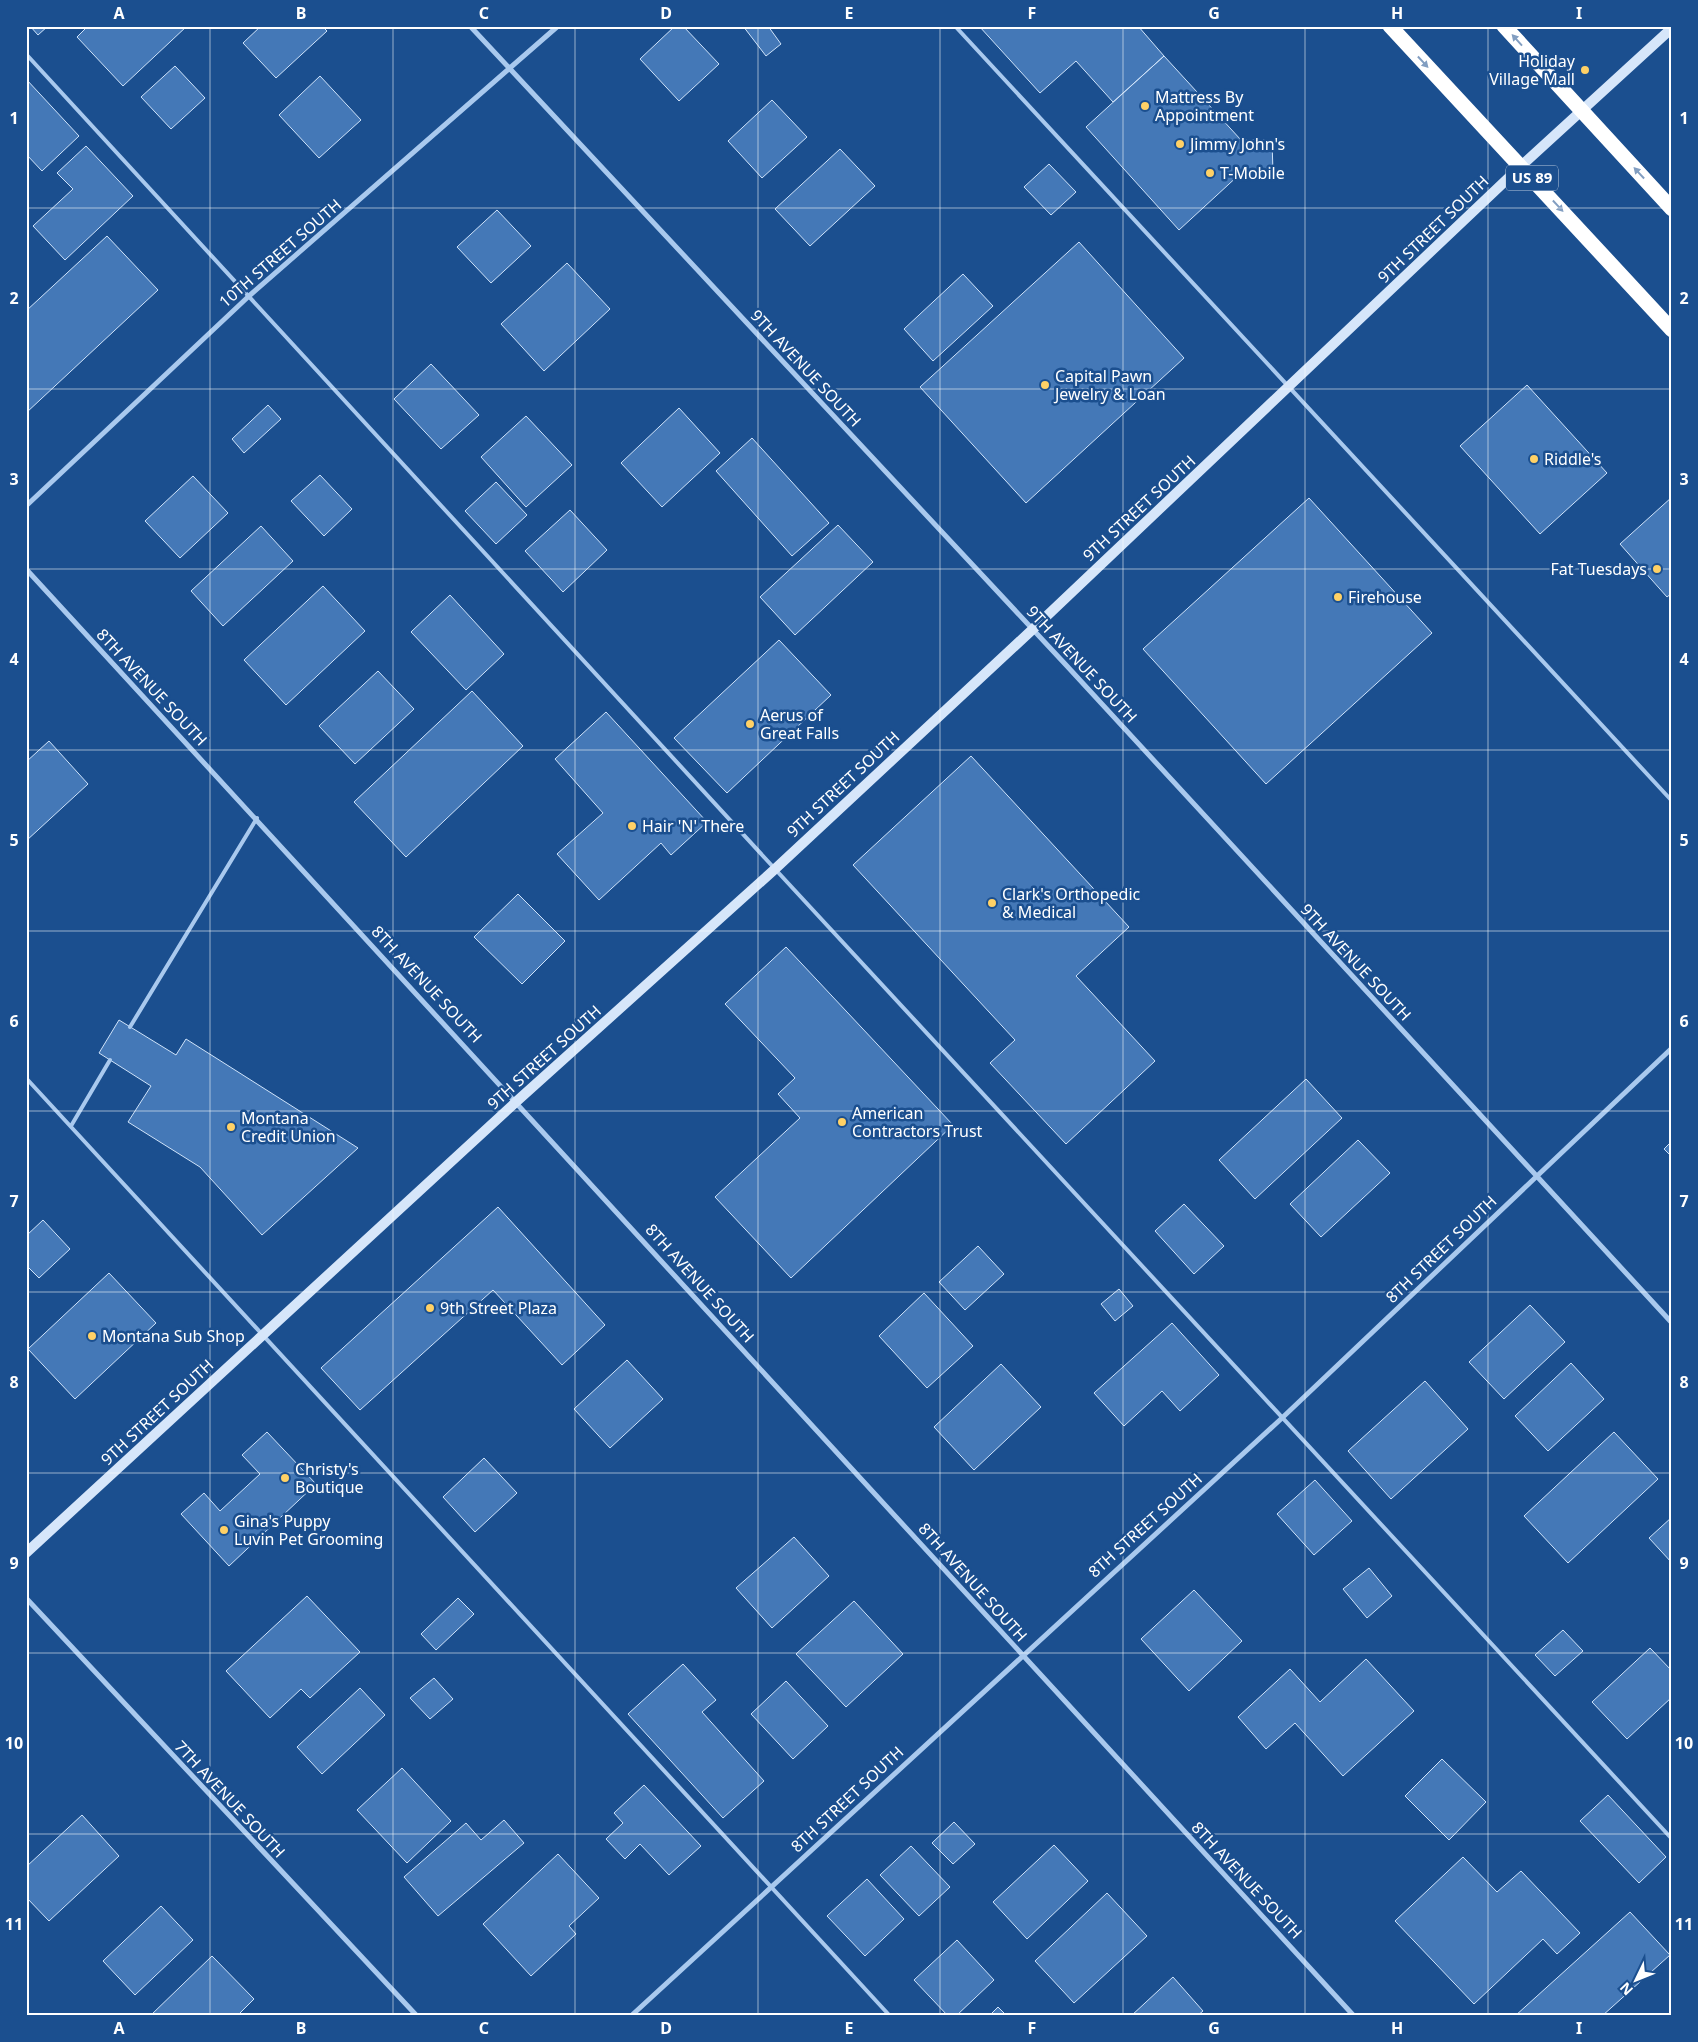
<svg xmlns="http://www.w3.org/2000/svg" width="1698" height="2042" font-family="'Noto Sans',sans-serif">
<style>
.building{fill:#4478b7;stroke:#cfe3fa}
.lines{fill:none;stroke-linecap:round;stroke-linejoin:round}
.lane{stroke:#a9c9ee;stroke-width:4}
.street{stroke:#a9c9ee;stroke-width:5}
.secondary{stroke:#d6e6fa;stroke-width:10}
.highway{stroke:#fff;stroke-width:15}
.oneway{fill:#829ec1}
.grid{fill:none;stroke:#fff;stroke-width:1;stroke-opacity:0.55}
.poi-dot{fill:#ffd166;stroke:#1b4f8f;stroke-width:2}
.labels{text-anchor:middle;stroke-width:5;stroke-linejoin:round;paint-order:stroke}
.shield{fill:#1b4f8f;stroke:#bbcadd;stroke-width:1}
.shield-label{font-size:15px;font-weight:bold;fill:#fff}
.poi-label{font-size:16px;fill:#fff;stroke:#1b4f8f;text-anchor:start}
.street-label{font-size:16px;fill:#fff;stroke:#1b4f8f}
.neatline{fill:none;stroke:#fff;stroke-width:2}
.grid-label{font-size:16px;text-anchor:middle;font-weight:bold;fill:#fff}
</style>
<rect width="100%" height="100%" fill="#1b4f8f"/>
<!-- building -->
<path class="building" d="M30,26H48L38,35Z
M88,26H187L123,86L77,37Z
M261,26H322L327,31L276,78L243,43Z
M675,26H683L719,64L679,101L640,59Z
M743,26H768L781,44L766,56Z
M979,26H1138L1164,56L1113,102L1076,61L1040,93Z
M1164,56L1241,140H1272L1273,173H1241L1179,230L1086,127Z
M175,66L205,98L171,129L141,97Z
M320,76L361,120L319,158L279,115Z
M26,79L79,136L42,171L26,154Z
M772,100L807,137L762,178L728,141Z
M86,146L133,196L65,260L33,226L73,189L57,173Z
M840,149L875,186L810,246L775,209Z
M1049,164L1076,192L1051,215L1024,187Z
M497,210L531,246L491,283L457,247Z
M107,236L158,290L26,413V311Z
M1079,242L1184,358L1026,503L920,387Z
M567,263L610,309L544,371L501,324Z
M963,274L993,306L933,361L904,329Z
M431,364L479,415L441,449L394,399Z
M1527,385L1607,473L1540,534L1460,446Z
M268,405L281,419L244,453L232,439Z
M679,408L720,453L662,507L621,463Z
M526,416L572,465L526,507L481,457Z
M752,438L829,523L792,556L716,471Z
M320,475L352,509L324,536L291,501Z
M193,476L228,513L180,558L145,521Z
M496,482L527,515L496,544L465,511Z
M1672,497V593L1667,597L1620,544Z
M1309,498L1432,633L1266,784L1143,649Z
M570,510L607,550L563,592L525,551Z
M838,525L873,562L795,635L760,597Z
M261,526L293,561L223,626L191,591Z
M323,586L365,631L286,705L244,660Z
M450,595L504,654L466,690L411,632Z
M779,640L831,695L727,793L674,738Z
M378,671L414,709L355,764L319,726Z
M472,691L523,746L406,857L354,802Z
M606,712L707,822L671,855L661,843L599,900L557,854L603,813L555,759Z
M49,741L88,784L26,841V762Z
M971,756L1129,927L1076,976L1155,1061L1066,1144L990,1063L1015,1040L853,865Z
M518,894L565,941L522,984L474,937Z
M786,947L953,1125L791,1278L715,1197L800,1118L778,1094L795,1078L725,1004Z
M119,1020L176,1055L186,1039L358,1148L262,1235L200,1167L128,1122L151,1086L99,1053Z
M1306,1079L1342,1118L1255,1199L1219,1160Z
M1358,1140L1390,1173L1321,1237L1290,1204Z
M1672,1141V1157L1664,1149Z
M1184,1204L1224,1246L1194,1274L1155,1231Z
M498,1207L605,1325L562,1365L493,1290L360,1410L321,1368Z
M43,1220L70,1249L39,1278L26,1265V1236Z
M978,1246L1004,1274L965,1310L939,1282Z
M109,1273L156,1323L75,1399L28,1349Z
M1119,1289L1133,1306L1115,1321L1101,1304Z
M924,1293L973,1346L927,1388L879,1336Z
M1530,1305L1565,1342L1504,1399L1469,1362Z
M1172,1323L1219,1375L1180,1411L1162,1391L1124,1426L1094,1393Z
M627,1360L663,1399L610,1448L574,1409Z
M1571,1363L1604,1399L1548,1451L1515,1416Z
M1001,1364L1041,1407L974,1470L934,1427Z
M1425,1381L1468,1429L1391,1499L1348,1451Z
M267,1432L316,1484L229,1566L181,1514L204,1493L220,1511L260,1474L242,1455Z
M1614,1432L1658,1479L1568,1563L1524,1516Z
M484,1458L517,1493L475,1532L443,1497Z
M1315,1480L1352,1521L1314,1555L1277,1514Z
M1672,1517V1563L1649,1538Z
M794,1537L829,1576L772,1628L736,1588Z
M1369,1568L1392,1596L1367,1618L1343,1589Z
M1194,1590L1242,1641L1189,1691L1141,1639Z
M307,1596L360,1652L310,1698L301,1689L270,1718L226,1671Z
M458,1598L474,1614L436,1650L421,1634Z
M854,1601L903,1654L846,1707L796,1654Z
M1563,1630L1583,1651L1555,1676L1535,1655Z
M1650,1648L1672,1671V1697L1627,1739L1592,1702Z
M1366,1659L1414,1711L1343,1776L1295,1723L1266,1749L1238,1717L1290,1669L1320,1702Z
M683,1664L716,1700L702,1712L764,1781L723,1818L628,1714Z
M434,1678L453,1699L430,1719L410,1698Z
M786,1681L828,1726L793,1759L751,1714Z
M360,1688L385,1715L322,1774L297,1747Z
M1442,1759L1486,1802L1449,1840L1405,1796Z
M402,1768L451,1821L407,1863L357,1810Z
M644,1785L701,1846L669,1875L640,1844L625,1859L606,1839L623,1823L614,1813Z
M1608,1795L1666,1857L1639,1883L1580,1821Z
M82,1815L119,1856L49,1921L26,1897V1867Z
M504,1820L524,1843L438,1916L404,1877L466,1823L481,1840Z
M954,1822L975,1844L953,1864L932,1843Z
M1054,1845L1088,1881L1027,1939L993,1902Z
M911,1846L950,1887L919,1916L880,1875Z
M558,1854L599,1898L569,1926L576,1934L531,1976L483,1924Z
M1463,1857L1497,1892L1521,1871L1580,1933L1557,1954L1543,1939L1474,2004L1395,1921Z
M867,1879L904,1919L865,1956L827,1916Z
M1107,1893L1147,1936L1074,2003L1035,1961Z
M161,1906L193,1940L135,1995L103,1961Z
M1630,1912L1670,1955L1602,2016H1515Z
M957,1940L994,1980L956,2016H948L914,1980Z
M212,1956L254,1999L237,2016H150Z
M1173,1977L1203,2011L1197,2016H1131Z
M998,2007L1007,2016H989Z"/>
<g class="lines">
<!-- lane -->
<path class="lane" d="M955,26L1672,801
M26,54L775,869L1672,1839
M130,1027L257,818
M26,1078L890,2016
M71,1126L110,1060"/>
<!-- street -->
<path class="street" d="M470,26L1066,665L1672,1323
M26,506L249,296L558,26
M26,569L1354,2016
M26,1598L417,2016
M631,2016L1282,1418L1672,1048"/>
<!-- secondary -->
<path class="secondary" d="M26,1553L517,1101L775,869L1033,629L1521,166L1672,28"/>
<!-- highway -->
<path class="highway" d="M1390,26L1672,330
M1504,26L1672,209"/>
</g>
<!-- one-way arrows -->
<defs><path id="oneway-solid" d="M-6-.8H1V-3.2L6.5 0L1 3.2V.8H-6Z" transform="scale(1.25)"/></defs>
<g class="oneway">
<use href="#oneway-solid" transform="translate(1517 40) rotate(-132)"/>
<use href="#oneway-solid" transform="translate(1423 62) rotate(47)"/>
<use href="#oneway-solid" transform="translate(1639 173) rotate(-133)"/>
<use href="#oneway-solid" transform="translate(1558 206) rotate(47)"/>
</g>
<!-- grid -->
<path class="grid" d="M210,26V2016M393,26V2016M575,26V2016M758,26V2016M940,26V2016M1123,26V2016M1305,26V2016M1488,26V2016M26,208H1672M26,389H1672M26,569H1672M26,750H1672M26,931H1672M26,1111H1672M26,1292H1672M26,1473H1672M26,1653H1672M26,1834H1672"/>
<!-- markers -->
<g class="poi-dot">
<circle cx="1585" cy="70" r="5"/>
<circle cx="1145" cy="106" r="5"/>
<circle cx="1180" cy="144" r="5"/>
<circle cx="1210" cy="173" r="5"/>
<circle cx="1045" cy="385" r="5"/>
<circle cx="1534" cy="459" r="5"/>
<circle cx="1657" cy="569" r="5"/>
<circle cx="1338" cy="597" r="5"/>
<circle cx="750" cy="724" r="5"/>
<circle cx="632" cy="826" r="5"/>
<circle cx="992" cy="903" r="5"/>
<circle cx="842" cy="1122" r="5"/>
<circle cx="231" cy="1127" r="5"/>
<circle cx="430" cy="1308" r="5"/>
<circle cx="92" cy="1336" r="5"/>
<circle cx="285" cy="1478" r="5"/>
<circle cx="224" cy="1530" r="5"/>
</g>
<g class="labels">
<!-- shield labels -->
<rect class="shield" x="1506" y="165.5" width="52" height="25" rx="4"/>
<g class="shield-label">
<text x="1532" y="183">US 89</text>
</g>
<!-- poi labels -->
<g class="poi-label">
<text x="1575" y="67" text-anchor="end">Holiday<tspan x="1575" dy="18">Village Mall</tspan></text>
<text x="1155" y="103">Mattress By<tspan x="1155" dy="18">Appointment</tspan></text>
<text x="1190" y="150">Jimmy John's</text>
<text x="1220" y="179">T-Mobile</text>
<text x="1055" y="382">Capital Pawn<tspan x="1055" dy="18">Jewelry &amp; Loan</tspan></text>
<text x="1544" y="465">Riddle's</text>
<text x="1647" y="575" text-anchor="end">Fat Tuesdays</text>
<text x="1348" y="603">Firehouse</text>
<text x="760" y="721">Aerus of<tspan x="760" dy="18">Great Falls</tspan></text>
<text x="642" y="832">Hair 'N' There</text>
<text x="1002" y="900">Clark's Orthopedic<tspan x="1002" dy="18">&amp; Medical</tspan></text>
<text x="852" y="1119">American<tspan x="852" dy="18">Contractors Trust</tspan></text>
<text x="241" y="1124">Montana<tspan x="241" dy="18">Credit Union</tspan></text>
<text x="440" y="1314">9th Street Plaza</text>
<text x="102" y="1342">Montana Sub Shop</text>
<text x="295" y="1475">Christy's<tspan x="295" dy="18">Boutique</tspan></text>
<text x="234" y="1527">Gina's Puppy<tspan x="234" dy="18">Luvin Pet Grooming</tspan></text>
</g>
<!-- street labels -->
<g class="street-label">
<text transform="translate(1433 229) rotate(-44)" y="6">9TH STREET SOUTH</text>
<text transform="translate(280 253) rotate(-41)" y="6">10TH STREET SOUTH</text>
<text transform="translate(806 368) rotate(47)" y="6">9TH AVENUE SOUTH</text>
<text transform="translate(1139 508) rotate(-43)" y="6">9TH STREET SOUTH</text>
<text transform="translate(1082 664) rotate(47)" y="6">9TH AVENUE SOUTH</text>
<text transform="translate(152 687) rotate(47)" y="6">8TH AVENUE SOUTH</text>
<text transform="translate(843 784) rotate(-43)" y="6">9TH STREET SOUTH</text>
<text transform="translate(1356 962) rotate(47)" y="6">9TH AVENUE SOUTH</text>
<text transform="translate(427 984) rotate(47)" y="6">8TH AVENUE SOUTH</text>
<text transform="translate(544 1057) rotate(-42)" y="6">9TH STREET SOUTH</text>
<text transform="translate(1441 1249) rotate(-44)" y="6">8TH STREET SOUTH</text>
<text transform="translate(700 1283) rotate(48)" y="6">8TH AVENUE SOUTH</text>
<text transform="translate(157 1412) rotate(-43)" y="6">9TH STREET SOUTH</text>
<text transform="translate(1145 1525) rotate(-42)" y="6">8TH STREET SOUTH</text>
<text transform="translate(973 1582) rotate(48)" y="6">8TH AVENUE SOUTH</text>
<text transform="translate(230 1799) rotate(47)" y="6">7TH AVENUE SOUTH</text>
<text transform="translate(847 1799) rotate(-43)" y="6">8TH STREET SOUTH</text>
<text transform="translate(1247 1880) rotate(47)" y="6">8TH AVENUE SOUTH</text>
</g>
</g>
<!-- border -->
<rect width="1698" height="2042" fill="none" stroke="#1b4f8f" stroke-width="55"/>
<!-- north arrow -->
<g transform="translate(1636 1980) rotate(227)" stroke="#1b4f8f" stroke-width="4" paint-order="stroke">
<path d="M0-4L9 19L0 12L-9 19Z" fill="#ffffff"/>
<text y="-8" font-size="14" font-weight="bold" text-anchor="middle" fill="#ffffff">N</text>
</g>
<rect x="28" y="28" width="1642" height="1986" class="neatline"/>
<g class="grid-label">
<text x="119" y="19">A</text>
<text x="301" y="19">B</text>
<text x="484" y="19">C</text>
<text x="666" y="19">D</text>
<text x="849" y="19">E</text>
<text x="1032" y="19">F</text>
<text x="1214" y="19">G</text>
<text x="1397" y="19">H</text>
<text x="1579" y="19">I</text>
<text x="14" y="124">1</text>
<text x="1684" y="124">1</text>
<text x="14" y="304">2</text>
<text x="1684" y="304">2</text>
<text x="14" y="485">3</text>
<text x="1684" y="485">3</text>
<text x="14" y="665">4</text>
<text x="1684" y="665">4</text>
<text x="14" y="846">5</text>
<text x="1684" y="846">5</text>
<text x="14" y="1027">6</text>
<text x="1684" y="1027">6</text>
<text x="14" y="1207">7</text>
<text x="1684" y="1207">7</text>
<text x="14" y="1388">8</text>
<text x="1684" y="1388">8</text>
<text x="14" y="1569">9</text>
<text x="1684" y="1569">9</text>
<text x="14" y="1749">10</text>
<text x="1684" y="1749">10</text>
<text x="14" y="1930">11</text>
<text x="1684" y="1930">11</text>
<text x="119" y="2034">A</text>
<text x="301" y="2034">B</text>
<text x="484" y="2034">C</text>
<text x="666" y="2034">D</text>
<text x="849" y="2034">E</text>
<text x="1032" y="2034">F</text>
<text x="1214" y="2034">G</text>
<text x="1397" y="2034">H</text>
<text x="1579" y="2034">I</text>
</g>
</svg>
